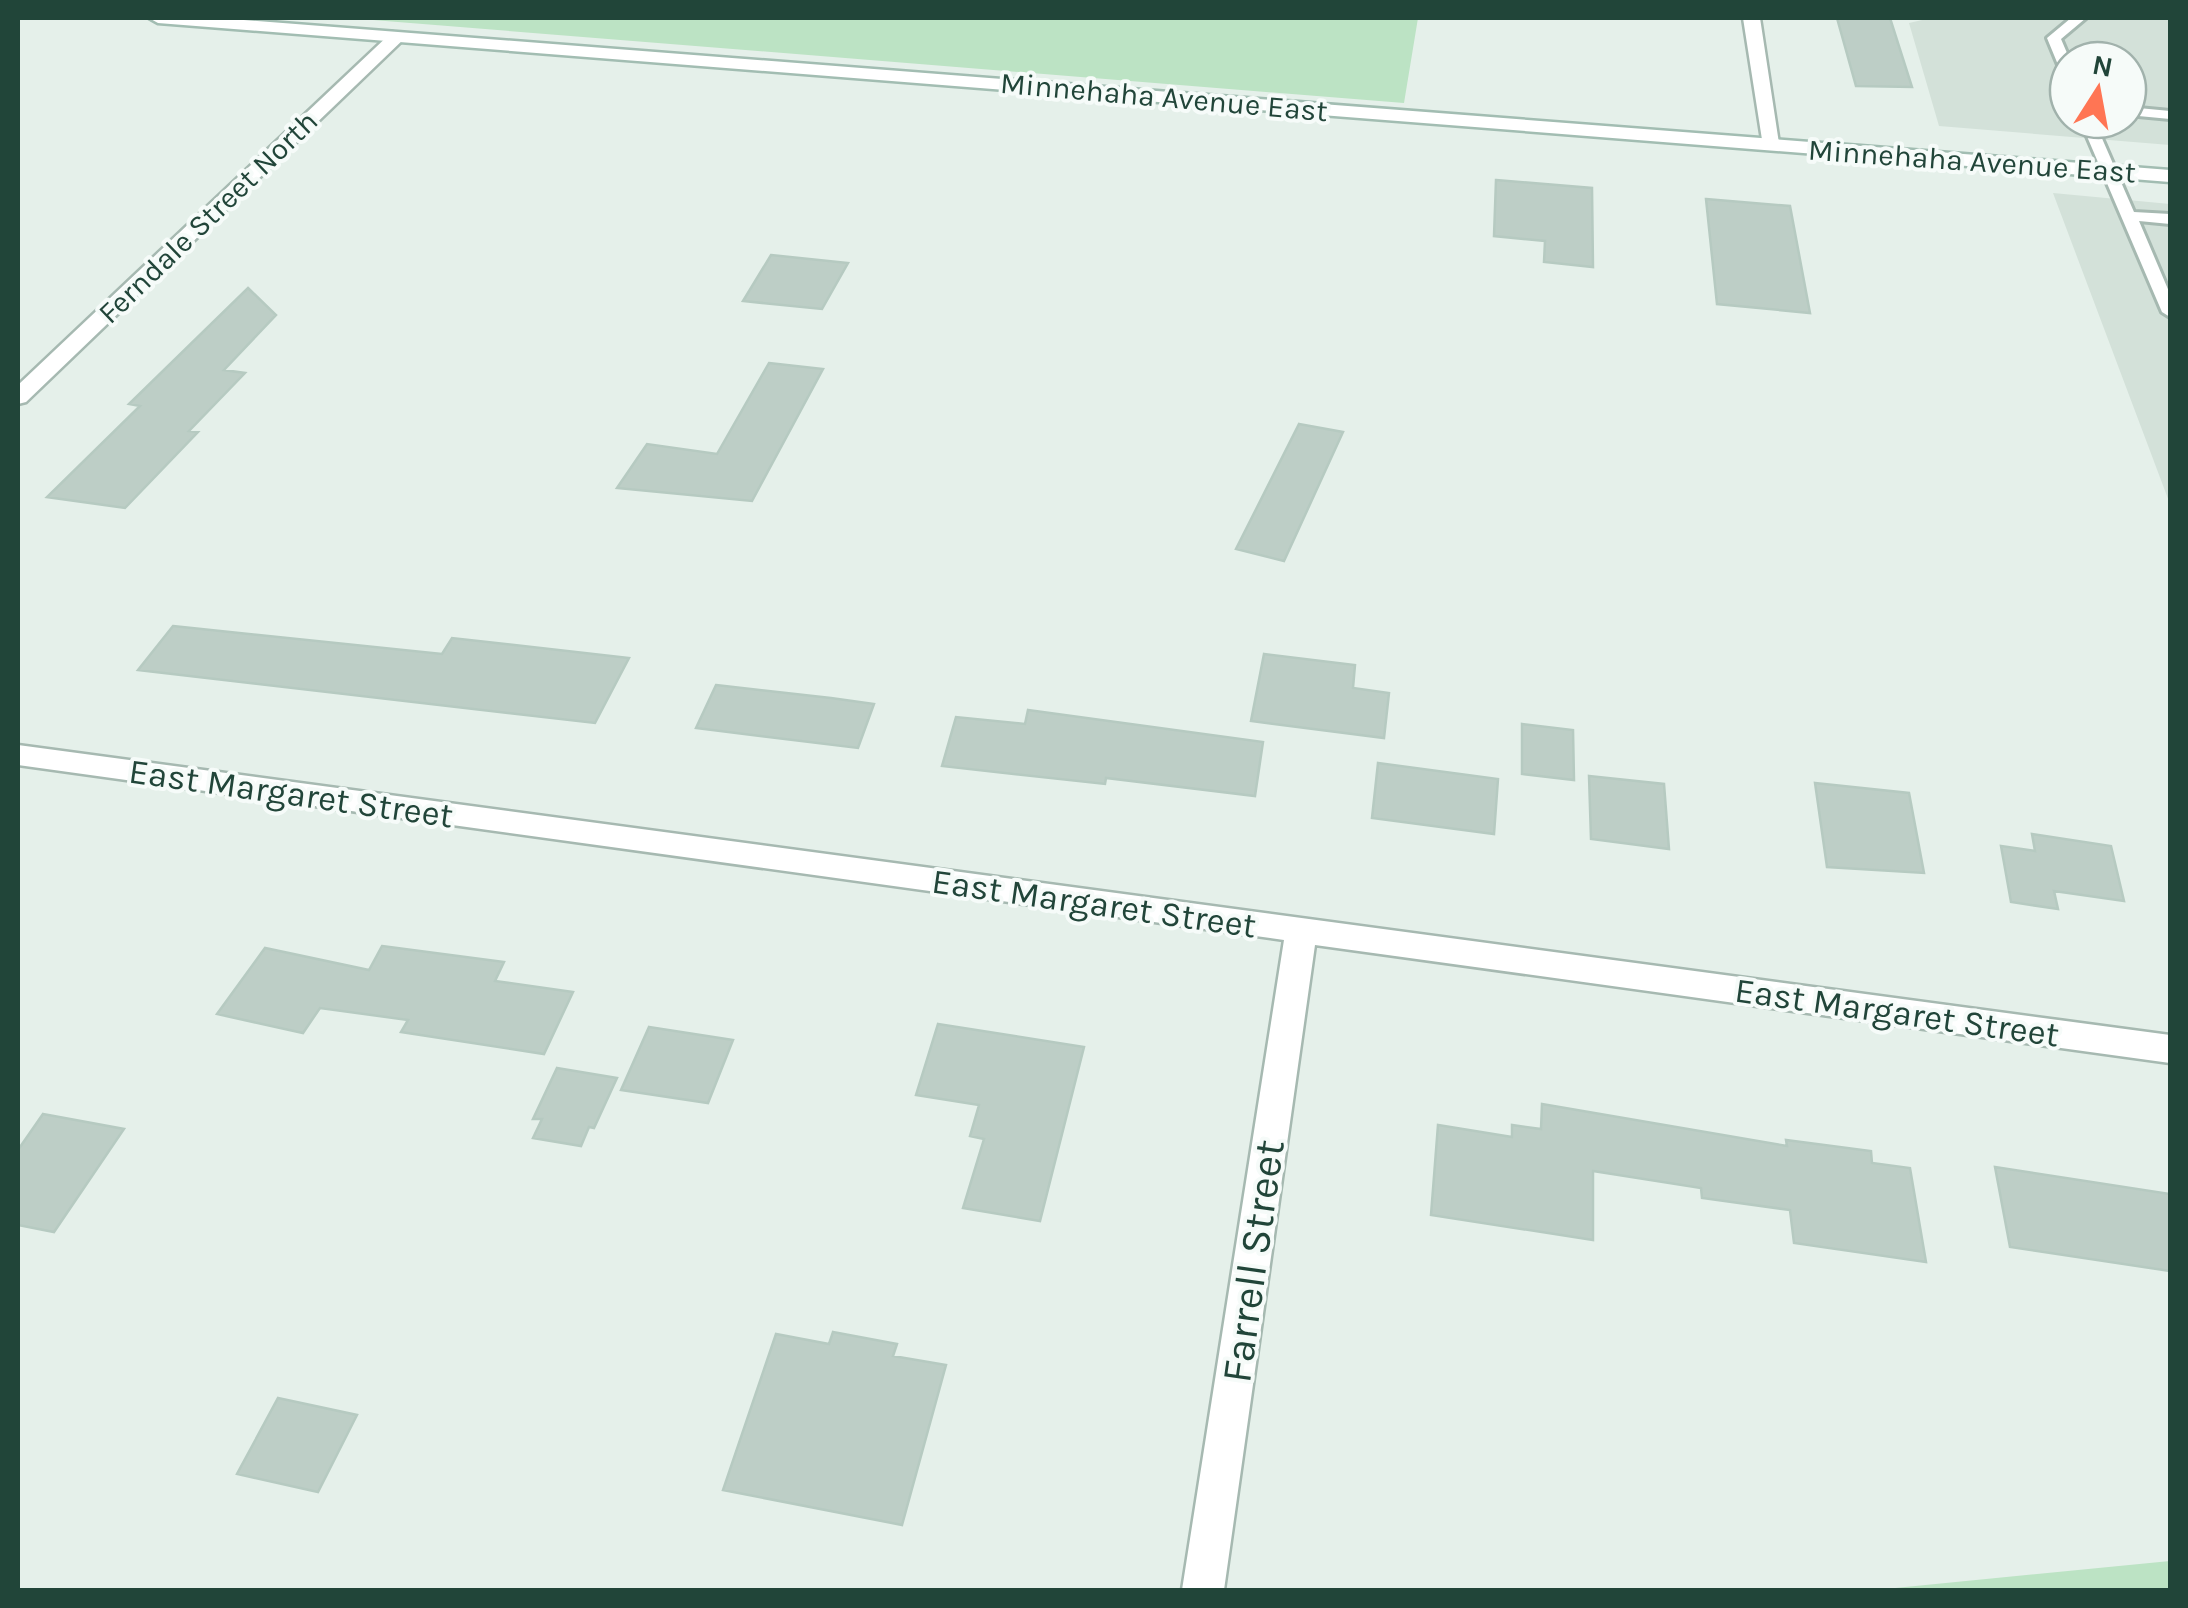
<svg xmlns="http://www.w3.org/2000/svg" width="2188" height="1608" font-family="Karla,sans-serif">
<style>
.built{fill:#d3e1d9;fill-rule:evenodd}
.green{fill:#bce3c4}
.building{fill:#bdcec6;stroke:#b6cac1;stroke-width:2.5}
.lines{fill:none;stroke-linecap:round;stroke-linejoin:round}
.lane-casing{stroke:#a6b9b1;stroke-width:6}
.street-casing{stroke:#a6b9b1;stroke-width:5}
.secondary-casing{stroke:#a2bdb2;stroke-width:5}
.lane{fill:#fff;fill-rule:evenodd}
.street{fill:#fff;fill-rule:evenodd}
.secondary{fill:#fff;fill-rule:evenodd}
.labels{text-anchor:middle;stroke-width:8;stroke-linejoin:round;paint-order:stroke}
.far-street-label{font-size:30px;fill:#214539;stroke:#f6fbf9}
.street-label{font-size:35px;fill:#214539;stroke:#f6fbf9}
.near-street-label{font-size:42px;fill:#214539;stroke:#f6fbf9}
</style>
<rect width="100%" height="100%" fill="#e5f0ea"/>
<!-- built -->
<path class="built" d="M1931,18H2170V145L1939,126L1909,23ZM2068,60H2128V120H2068Z
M2053,193L2170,204V504Z"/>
<!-- green -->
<path class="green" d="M348,18H1418L1404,103Z
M2170,1561V1590H1875Z"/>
<!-- building -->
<path class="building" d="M1837,18H1890L1912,87L1856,86Z
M1496,180L1592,188L1593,267L1544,262L1545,241L1494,236Z
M1706,199L1790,206L1810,313L1717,304Z
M771,255L848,263L822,309L743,301Z
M248,288L276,315L224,370L245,373L189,431L198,432L125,508L47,497L140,406L129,404Z
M769,363L823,369L752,501L617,488L647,444L717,454Z
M1299,424L1343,432L1284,561L1236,549Z
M173,626L442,654L452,638L629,658L595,723L138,670Z
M1264,654L1355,665L1353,688L1389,693L1384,738L1251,721Z
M716,685L831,698L874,704L858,748L696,728Z
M1028,710L1263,742L1255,796L1106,778L1105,784L942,766L956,717L1025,724Z
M1522,724L1573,730L1574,780L1522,774Z
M1378,763L1498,779L1494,834L1372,818Z
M1589,776L1664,784L1669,849L1591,839Z
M1815,783L1909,793L1924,873L1827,867Z
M2032,834L2111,846L2124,901L2054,891L2058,909L2011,902L2001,846L2035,851Z
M382,946L504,962L495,981L573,992L544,1054L401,1032L408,1020L320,1008L303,1033L217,1014L265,948L369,970Z
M938,1024L1084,1047L1040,1221L963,1208L984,1139L970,1136L979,1105L916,1095Z
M649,1027L733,1040L708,1103L621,1090Z
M557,1068L617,1078L594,1128L589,1127L581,1146L533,1138L542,1119H533Z
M1542,1104L1787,1146L1786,1140L1871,1151L1872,1163L1910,1168L1926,1262L1794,1243L1790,1210L1702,1198L1701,1188L1593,1171V1240L1431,1215L1438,1125L1512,1137V1125L1541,1129Z
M43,1114L124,1129L54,1232L18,1225V1150Z
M1995,1167L2170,1194V1271L2010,1247Z
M833,1332L897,1344L893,1356L946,1365L902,1525L723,1490L776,1334L829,1344Z
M278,1398L357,1415L318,1492L237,1474Z"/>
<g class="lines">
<!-- lane casing -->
<g class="lane-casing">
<path id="lane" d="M2071,18H2086L2061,39L2070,60L2068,76L2061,72L2047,38Z
M2128,107L2170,111V119L2128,115Z
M2080,120H2094L2134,212L2170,214V224L2139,221L2170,294V317L2162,312Z"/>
</g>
<!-- street casing -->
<g class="street-casing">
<path id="street" d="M1743,18H1760L1780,150L1763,146Z
M392,32L407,36L26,402L18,404V385Z
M18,745L2170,1035V1063L1315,945L1224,1590H1182L1284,940L18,765Z"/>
</g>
<!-- secondary casing -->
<g class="secondary-casing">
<path id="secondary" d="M149,18H219L2170,170V182L158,23Z"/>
</g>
<!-- lane -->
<use href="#lane" class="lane"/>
<!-- street -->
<use href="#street" class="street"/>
<!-- secondary -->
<use href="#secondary" class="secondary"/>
</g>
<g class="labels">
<!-- far-street labels -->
<g class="far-street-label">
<text transform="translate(1164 97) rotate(5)" y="10">Minnehaha Avenue East</text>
<text transform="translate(1972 161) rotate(4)" y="10">Minnehaha Avenue East</text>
<text transform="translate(208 217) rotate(-44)" y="10">Ferndale Street North</text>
</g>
<!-- street labels -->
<g class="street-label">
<text transform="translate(291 793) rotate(8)" y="12">East Margaret Street</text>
<text transform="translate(1094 903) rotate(8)" y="12">East Margaret Street</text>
<text transform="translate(1897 1012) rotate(8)" y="12">East Margaret Street</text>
</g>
<!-- near-street labels -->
<g class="near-street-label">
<text transform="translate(1252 1261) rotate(-82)" y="15">Farrell Street</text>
</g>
</g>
<!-- border -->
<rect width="2188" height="1608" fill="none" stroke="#214539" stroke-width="40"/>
<!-- north arrow -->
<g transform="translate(2098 90) rotate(11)"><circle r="48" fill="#f6fbf9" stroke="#a1b2ac" stroke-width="2.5"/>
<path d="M0-8L18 38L0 25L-18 38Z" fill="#ff7554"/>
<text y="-15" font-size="28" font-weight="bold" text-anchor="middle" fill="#214539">N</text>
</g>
</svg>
